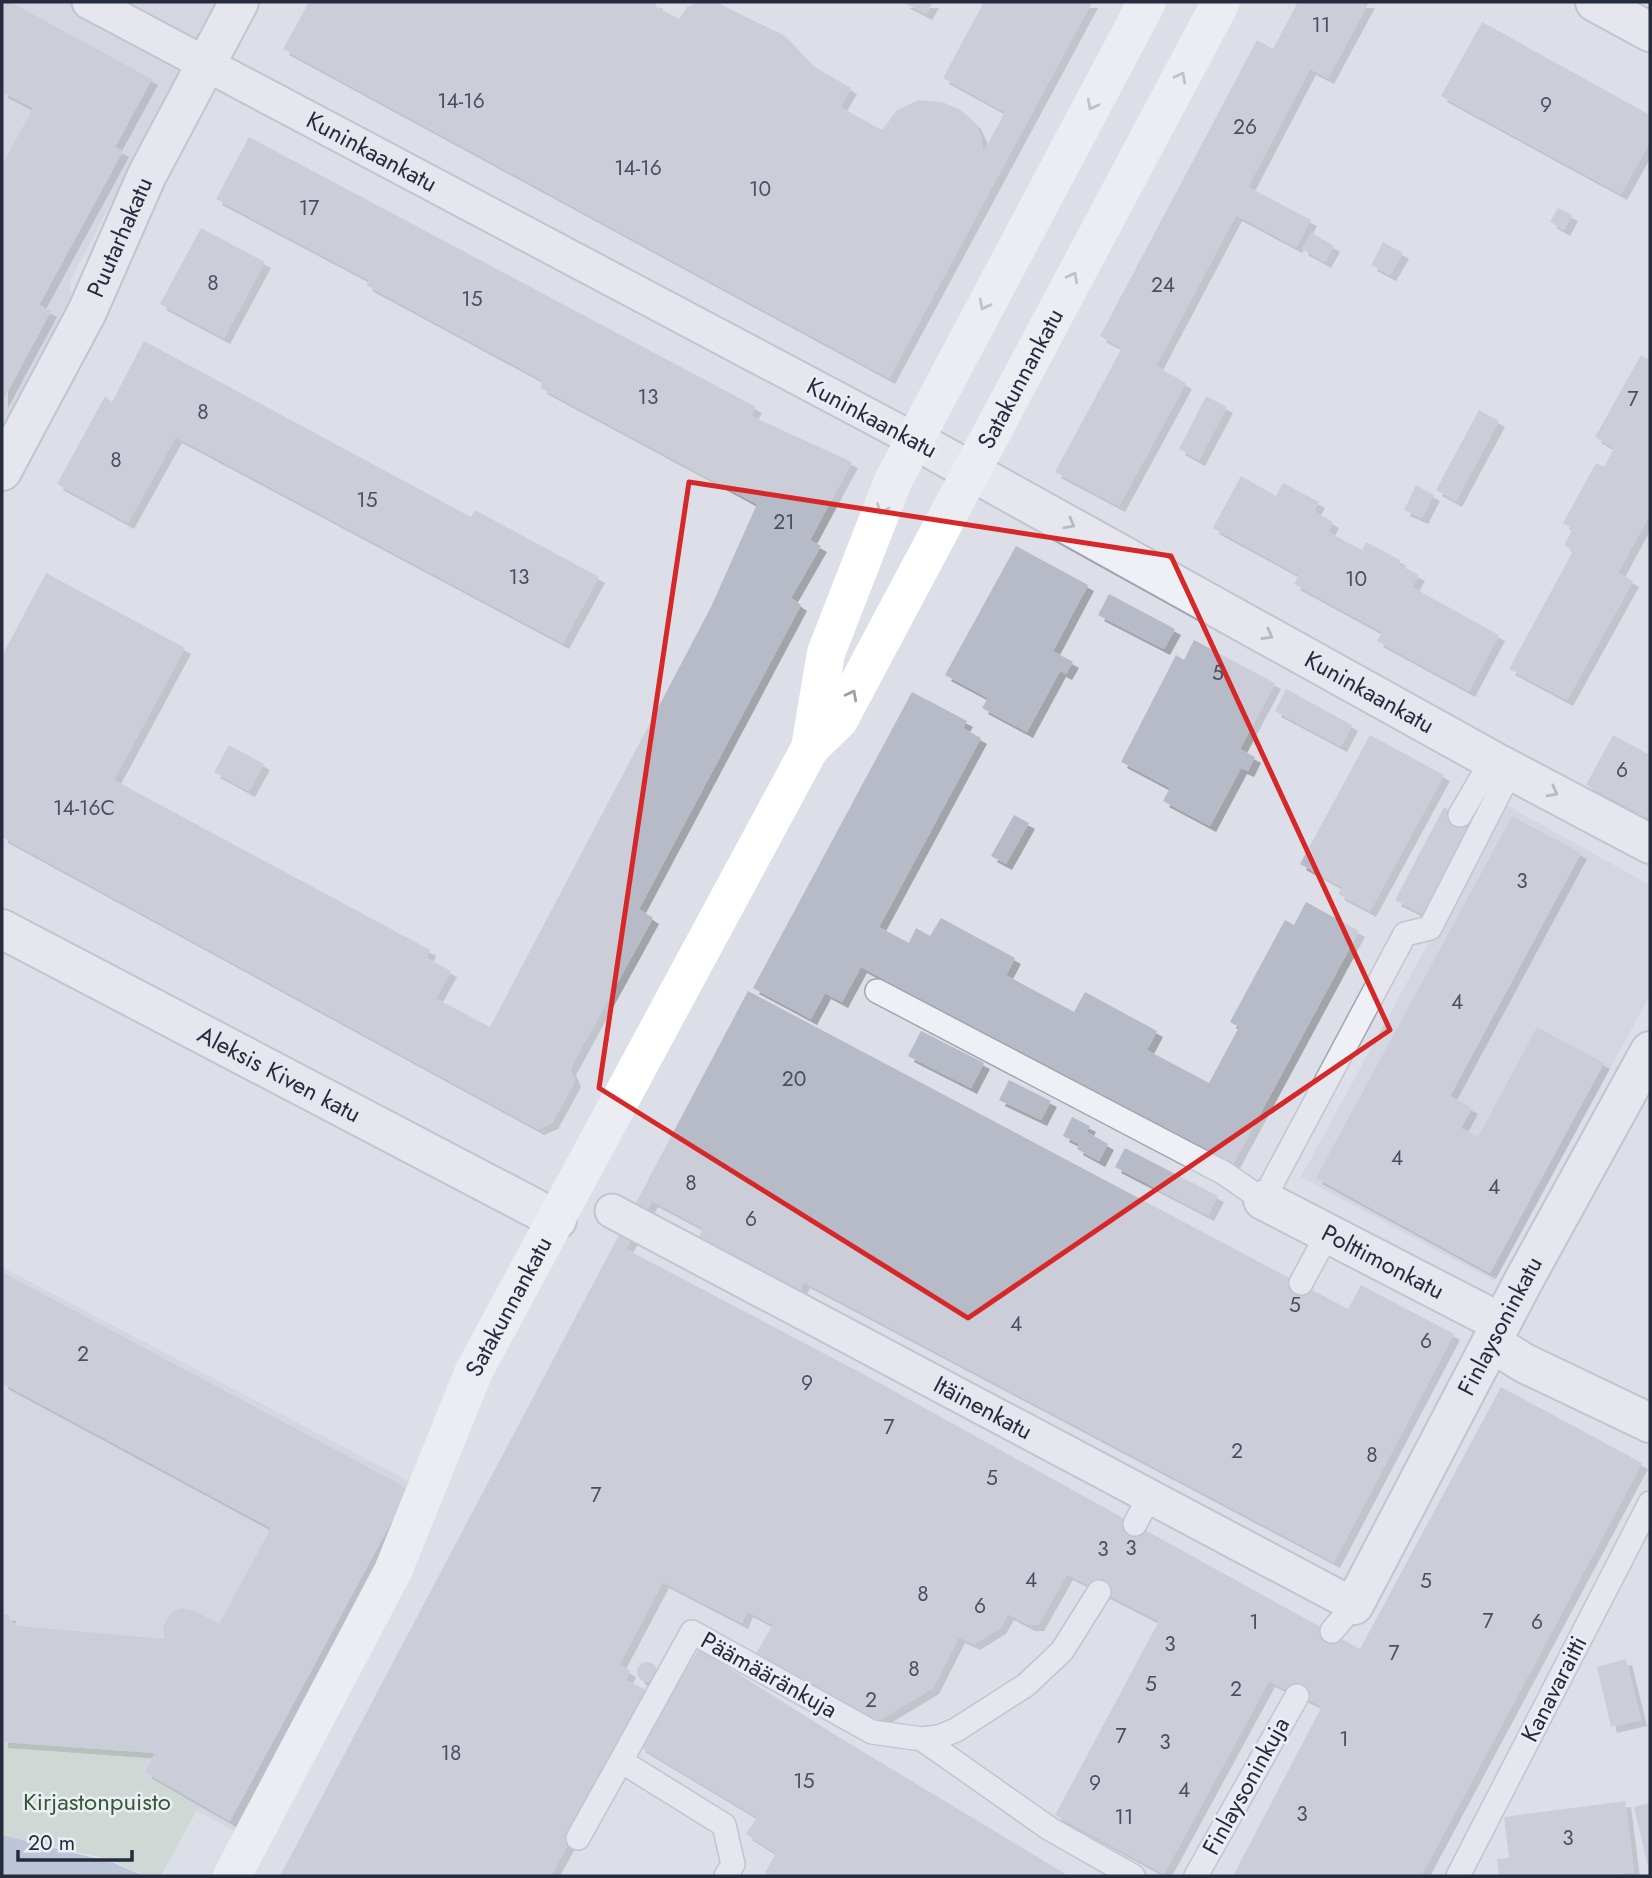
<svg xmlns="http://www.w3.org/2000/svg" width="1652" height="1878" font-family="Jost,sans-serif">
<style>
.built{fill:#caced9}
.green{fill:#bfd1bd}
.water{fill:#96a7c8}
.building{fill:#b7bac7;filter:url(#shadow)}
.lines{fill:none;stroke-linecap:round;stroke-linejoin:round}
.service-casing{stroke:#a2a5b1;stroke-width:26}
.pedestrian-casing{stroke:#a2a5b1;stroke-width:37}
.minor-casing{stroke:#a2a5b1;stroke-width:42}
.service{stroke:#eff0f5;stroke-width:23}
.pedestrian{stroke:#eff0f5;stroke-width:33}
.minor{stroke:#eff0f5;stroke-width:38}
.secondary{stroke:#fff;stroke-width:38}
.oneway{stroke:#9da0a8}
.oneway2{stroke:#8a8e9a}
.marked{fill:none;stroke:#d62828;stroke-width:5;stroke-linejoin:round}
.labels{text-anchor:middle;stroke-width:5;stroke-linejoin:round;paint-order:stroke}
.number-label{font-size:21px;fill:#4a4f60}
.street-label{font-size:24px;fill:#262b3e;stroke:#eceef5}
.park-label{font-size:24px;fill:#345a33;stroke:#eceef5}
</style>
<defs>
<filter id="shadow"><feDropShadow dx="6" dy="6" stdDeviation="0" flood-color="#0004"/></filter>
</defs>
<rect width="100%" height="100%" fill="#dcdfe7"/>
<!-- built -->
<path class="built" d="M2,2H217L70,281L73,309L2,446Z
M1504,804L1650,885V995L1494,1281L1301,1177Z
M2,1267L416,1485L236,1832L149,1785L2,1768Z"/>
<!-- green -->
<path class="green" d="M2,1741L151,1752L142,1773L199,1806L161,1876H145L109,1859L2,1835Z"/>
<!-- water -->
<path class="water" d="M2,1835L114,1863L144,1876H2Z"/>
<!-- building -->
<path class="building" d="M2,2H10L152,79L115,147L123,151L39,305L51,311L2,402V165L33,108L2,92Z
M309,2H657L655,6L679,19L687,7L698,2H716L785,36L813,66L851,88L840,107L882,130L897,110L919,100L942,102L961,110L975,123L981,136L983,153L1005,112L943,78L984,2H1092L889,378L283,49Z
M903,2H933L926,14Z
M1298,2H1369L1328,78L1310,69L1248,187L1311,220L1296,247L1236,215L1156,366L1186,383L1119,506L1055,472L1122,348L1100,336L1257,40L1273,49Z
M1482,22L1650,115V142L1621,194L1441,96Z
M249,137L756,407L751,416L852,462L810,540L821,546L791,598L801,605L639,909L653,918L570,1069L575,1081L552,1123L538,1129L2,837V656L46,573L185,648L114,780L430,950L427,958L451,971L423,1021L437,999L490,1027L711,607L757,504L541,388L542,380L366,285L369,280L216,199Z
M1558,208L1572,215L1564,230L1550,222Z
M201,228L265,262L224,338L160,304Z
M1312,233L1334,246L1325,262L1302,249Z
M1383,242L1403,253L1390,275L1371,265Z
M144,341L471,517L475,510L599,577L563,643L176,437L128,523L57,484L105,396L112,402Z
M1641,355L1650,360V514L1618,573L1633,581L1567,700L1509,669L1573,551L1564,545L1573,529L1563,523L1596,463L1604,467L1614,448L1595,437Z
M1206,396L1227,407L1199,460L1179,449Z
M1479,410L1499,421L1456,501L1436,490Z
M1241,476L1276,496L1283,483L1319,502L1314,511L1333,522L1328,532L1362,550L1366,542L1400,560L1398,564L1419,575L1412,587L1499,635L1469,691L1377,641L1382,632L1294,584L1299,575L1213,528Z
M1416,485L1434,495L1422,518L1404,510Z
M1016,546L1088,585L1053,651L1073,662L1066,674L1060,671L1027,732L982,708L988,698L945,675Z
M1109,594L1175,629L1164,649L1098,615Z
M1194,640L1275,683L1240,749L1255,757L1248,771L1241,768L1210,826L1163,801L1170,788L1121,762L1176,655L1184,660Z
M1286,689L1352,725L1341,746L1275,711Z
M912,692L967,721L963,728L981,738L879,927L909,943L916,928L930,936L941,918L1015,958L1006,975L1074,1012L1085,992L1157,1031L1147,1050L1209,1083L1239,1027L1230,1022L1285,920L1294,925L1306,902L1359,931L1232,1166L861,967L842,1002L825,993L811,1019L753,988Z
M1370,735L1444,775L1370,911L1338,894L1342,887L1300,864Z
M1613,735L1650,755V819L1586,785Z
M229,745L264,764L249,791L214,772Z
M1444,807L1475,824L1427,916L1395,900Z
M1014,815L1029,823L1006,864L991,856Z
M1512,816L1581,853L1450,1096L1472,1108L1461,1128L1478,1137L1537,1027L1604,1063L1490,1273L1316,1178Z
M748,991L1348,1309L1361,1285L1454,1334L1334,1562L804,1282L795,1300L694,1247L703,1228L652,1201L626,1249L865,1375L1360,1649L1501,1387L1642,1463L1421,1876H1233L1322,1706L1269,1681L1164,1874L1055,1815L1159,1621L1067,1574L1038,1625H1029L1008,1614L1000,1628L974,1644L959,1637L933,1688L880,1720L871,1722L752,1660L773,1625L747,1611L742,1623L663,1582L619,1665L630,1671L626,1680L650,1692L551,1876H280Z
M921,1031L984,1063L971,1088L908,1056Z
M1009,1080L1051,1101L1041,1120L999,1100Z
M1072,1117L1090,1126L1087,1132L1108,1144L1099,1161L1077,1149L1079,1144L1063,1136Z
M1125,1148L1218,1196L1208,1215L1115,1167Z
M2,1272L396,1482L408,1491L230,1821L145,1772L155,1753L2,1742V1614L10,1615L9,1620L18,1626L165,1639L163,1627L170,1614L181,1608L195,1611L219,1624L271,1528L2,1383Z
M699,1649L837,1736L1069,1876H770L765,1873L776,1853L746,1834L757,1817L639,1746Z
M1626,1659L1641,1720L1611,1727L1597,1667Z
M637 1672a10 10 0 1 1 20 0a10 10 0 1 1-20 0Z
M1625,1801L1634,1872L1600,1876H1499L1497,1859L1509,1858L1504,1817Z
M1650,1803V1871H1649L1634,1807Z"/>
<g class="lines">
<!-- service casing -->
<g class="service-casing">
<path id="service" d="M1460,815L1492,760
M877,991L1224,1173L1263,1200L1405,934L1430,928L1511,770
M1301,1283L1328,1233
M1135,1524L1149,1497
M1332,1631L1354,1605
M922,1739L1050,1829L1133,1876
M621,1761L692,1632L872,1732L922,1739L939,1737L956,1730L1026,1685L1062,1651L1099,1592
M578,1838L621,1761L724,1825L733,1864L726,1876
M1196,1876L1297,1696
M1458,1876L1650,1503"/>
</g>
<!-- pedestrian casing -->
<g class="pedestrian-casing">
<g id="pedestrian">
<path id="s1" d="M89,2L913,439"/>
<path id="s2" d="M612,1211L1354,1605"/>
</g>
</g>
<!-- minor casing -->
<g class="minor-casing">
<g id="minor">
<path d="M1595,2L1650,32"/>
<path id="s3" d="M913,439L1497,763L1650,844"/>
<path id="s4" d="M2,471L87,312L147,175L239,2"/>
<path id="s5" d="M2,929L557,1220"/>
<path id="s6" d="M1263,1200L1501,1323"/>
<path d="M1492,1343L1524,1363L1650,1423"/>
<path id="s7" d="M1354,1605L1525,1278L1650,1051"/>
</g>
</g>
<!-- service -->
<use href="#service" class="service"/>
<!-- pedestrian -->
<use href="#pedestrian" class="pedestrian"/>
<!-- minor -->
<use href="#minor" class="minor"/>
<!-- secondary -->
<g class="secondary">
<path id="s8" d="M810,748L839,720L1221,2"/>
<path id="s9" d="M232,1876L393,1571L474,1371L810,748L826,653L893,481L1147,2"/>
</g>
</g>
<!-- one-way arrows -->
<defs><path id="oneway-chevron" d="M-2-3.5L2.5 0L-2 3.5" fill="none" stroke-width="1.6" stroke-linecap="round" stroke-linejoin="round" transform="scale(1.75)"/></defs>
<g class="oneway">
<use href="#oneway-chevron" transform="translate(1181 77) rotate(-62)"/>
<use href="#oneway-chevron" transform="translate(1092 105) rotate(118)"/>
<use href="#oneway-chevron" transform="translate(1073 277) rotate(-62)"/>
<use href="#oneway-chevron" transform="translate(984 305) rotate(118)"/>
<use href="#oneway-chevron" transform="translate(882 509) rotate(111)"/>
<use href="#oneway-chevron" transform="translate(852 695) rotate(-62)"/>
</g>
<g class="oneway2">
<use href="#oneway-chevron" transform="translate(1070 524) rotate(29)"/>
<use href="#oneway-chevron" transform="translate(1268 635) rotate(29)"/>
<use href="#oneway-chevron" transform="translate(1553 792) rotate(28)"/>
</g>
<!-- marked area -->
<path d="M0 0H1652V1878H0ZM689,482L1171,556L1390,1030L968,1318L599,1088Z" fill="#dcdfe7" fill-opacity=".55" fill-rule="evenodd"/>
<path class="marked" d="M689,482L1171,556L1390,1030L968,1318L599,1088Z"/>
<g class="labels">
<!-- number labels -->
<g class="number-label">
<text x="1321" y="32">11</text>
<text x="461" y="108">14-16</text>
<text x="1546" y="112">9</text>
<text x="1245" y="134">26</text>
<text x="638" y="175">14-16</text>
<text x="760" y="196">10</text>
<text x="309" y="215">17</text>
<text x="213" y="290">8</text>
<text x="1163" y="292">24</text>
<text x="472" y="306">15</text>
<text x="648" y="404">13</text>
<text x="1633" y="406">7</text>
<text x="203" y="419">8</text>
<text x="116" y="467">8</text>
<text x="367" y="507">15</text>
<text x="784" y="529">21</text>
<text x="519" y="584">13</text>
<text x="1356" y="586">10</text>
<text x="1218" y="680">5</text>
<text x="1622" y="777">6</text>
<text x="84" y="815">14-16C</text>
<text x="1522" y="888">3</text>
<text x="1457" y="1009">4</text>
<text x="794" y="1086">20</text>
<text x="1397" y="1165">4</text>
<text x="691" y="1190">8</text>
<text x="1494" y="1194">4</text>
<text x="751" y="1226">6</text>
<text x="1295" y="1312">5</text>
<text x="1016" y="1331">4</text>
<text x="1426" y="1348">6</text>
<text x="83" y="1361">2</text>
<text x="807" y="1390">9</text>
<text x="889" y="1434">7</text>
<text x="1237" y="1458">2</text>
<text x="1372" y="1462">8</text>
<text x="992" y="1485">5</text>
<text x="596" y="1502">7</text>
<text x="1131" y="1555">3</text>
<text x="1103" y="1556">3</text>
<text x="1031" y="1587">4</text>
<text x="1426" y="1588">5</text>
<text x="923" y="1601">8</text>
<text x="980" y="1613">6</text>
<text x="1488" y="1628">7</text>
<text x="1254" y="1629">1</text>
<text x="1537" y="1629">6</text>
<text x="1170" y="1651">3</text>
<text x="1394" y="1660">7</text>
<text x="914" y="1676">8</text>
<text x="1151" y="1691">5</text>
<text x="1236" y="1696">2</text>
<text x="871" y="1707">2</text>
<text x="1121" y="1743">7</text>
<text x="1344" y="1746">1</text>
<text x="1165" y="1749">3</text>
<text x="451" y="1760">18</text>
<text x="804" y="1788">15</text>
<text x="1095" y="1790">9</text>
<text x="1184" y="1797">4</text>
<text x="1302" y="1821">3</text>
<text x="1124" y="1824">11</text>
<text x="1568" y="1845">3</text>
</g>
<!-- street labels -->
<g class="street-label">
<text dy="8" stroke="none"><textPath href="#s1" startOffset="320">Kuninkaankatu</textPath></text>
<text dy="8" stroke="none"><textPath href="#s4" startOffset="262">Puutarhakatu</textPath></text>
<text dy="8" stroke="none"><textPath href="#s8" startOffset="427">Satakunnankatu</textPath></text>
<text transform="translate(872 418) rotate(28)" y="8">Kuninkaankatu</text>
<text dy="8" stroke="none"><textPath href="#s3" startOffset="522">Kuninkaankatu</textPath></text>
<text dy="8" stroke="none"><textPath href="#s5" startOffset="313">Aleksis Kiven katu</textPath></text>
<text dy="8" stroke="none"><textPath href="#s6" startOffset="135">Polttimonkatu</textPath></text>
<text dy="8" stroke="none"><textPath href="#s9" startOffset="634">Satakunnankatu</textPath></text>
<text dy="8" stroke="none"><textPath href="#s7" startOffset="315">Finlaysoninkatu</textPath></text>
<text dy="8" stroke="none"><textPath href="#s2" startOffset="420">Itäinenkatu</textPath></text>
<text transform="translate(769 1675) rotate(29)" y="8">Päämääränkuja</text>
<text transform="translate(1554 1689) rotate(-63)" y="8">Kanavaraitti</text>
<text transform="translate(1246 1786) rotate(-61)" y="8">Finlaysoninkuja</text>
</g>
<!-- park labels -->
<g class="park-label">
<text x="97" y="1810">Kirjastonpuisto</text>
</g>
</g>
<!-- border -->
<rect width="1652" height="1878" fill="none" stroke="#262b3e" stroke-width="7"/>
<!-- scale -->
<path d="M18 1850v10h114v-10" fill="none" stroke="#262b3e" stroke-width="3.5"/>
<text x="28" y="1850" font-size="21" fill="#262b3e" stroke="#eceef5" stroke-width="5" paint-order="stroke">20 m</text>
</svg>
